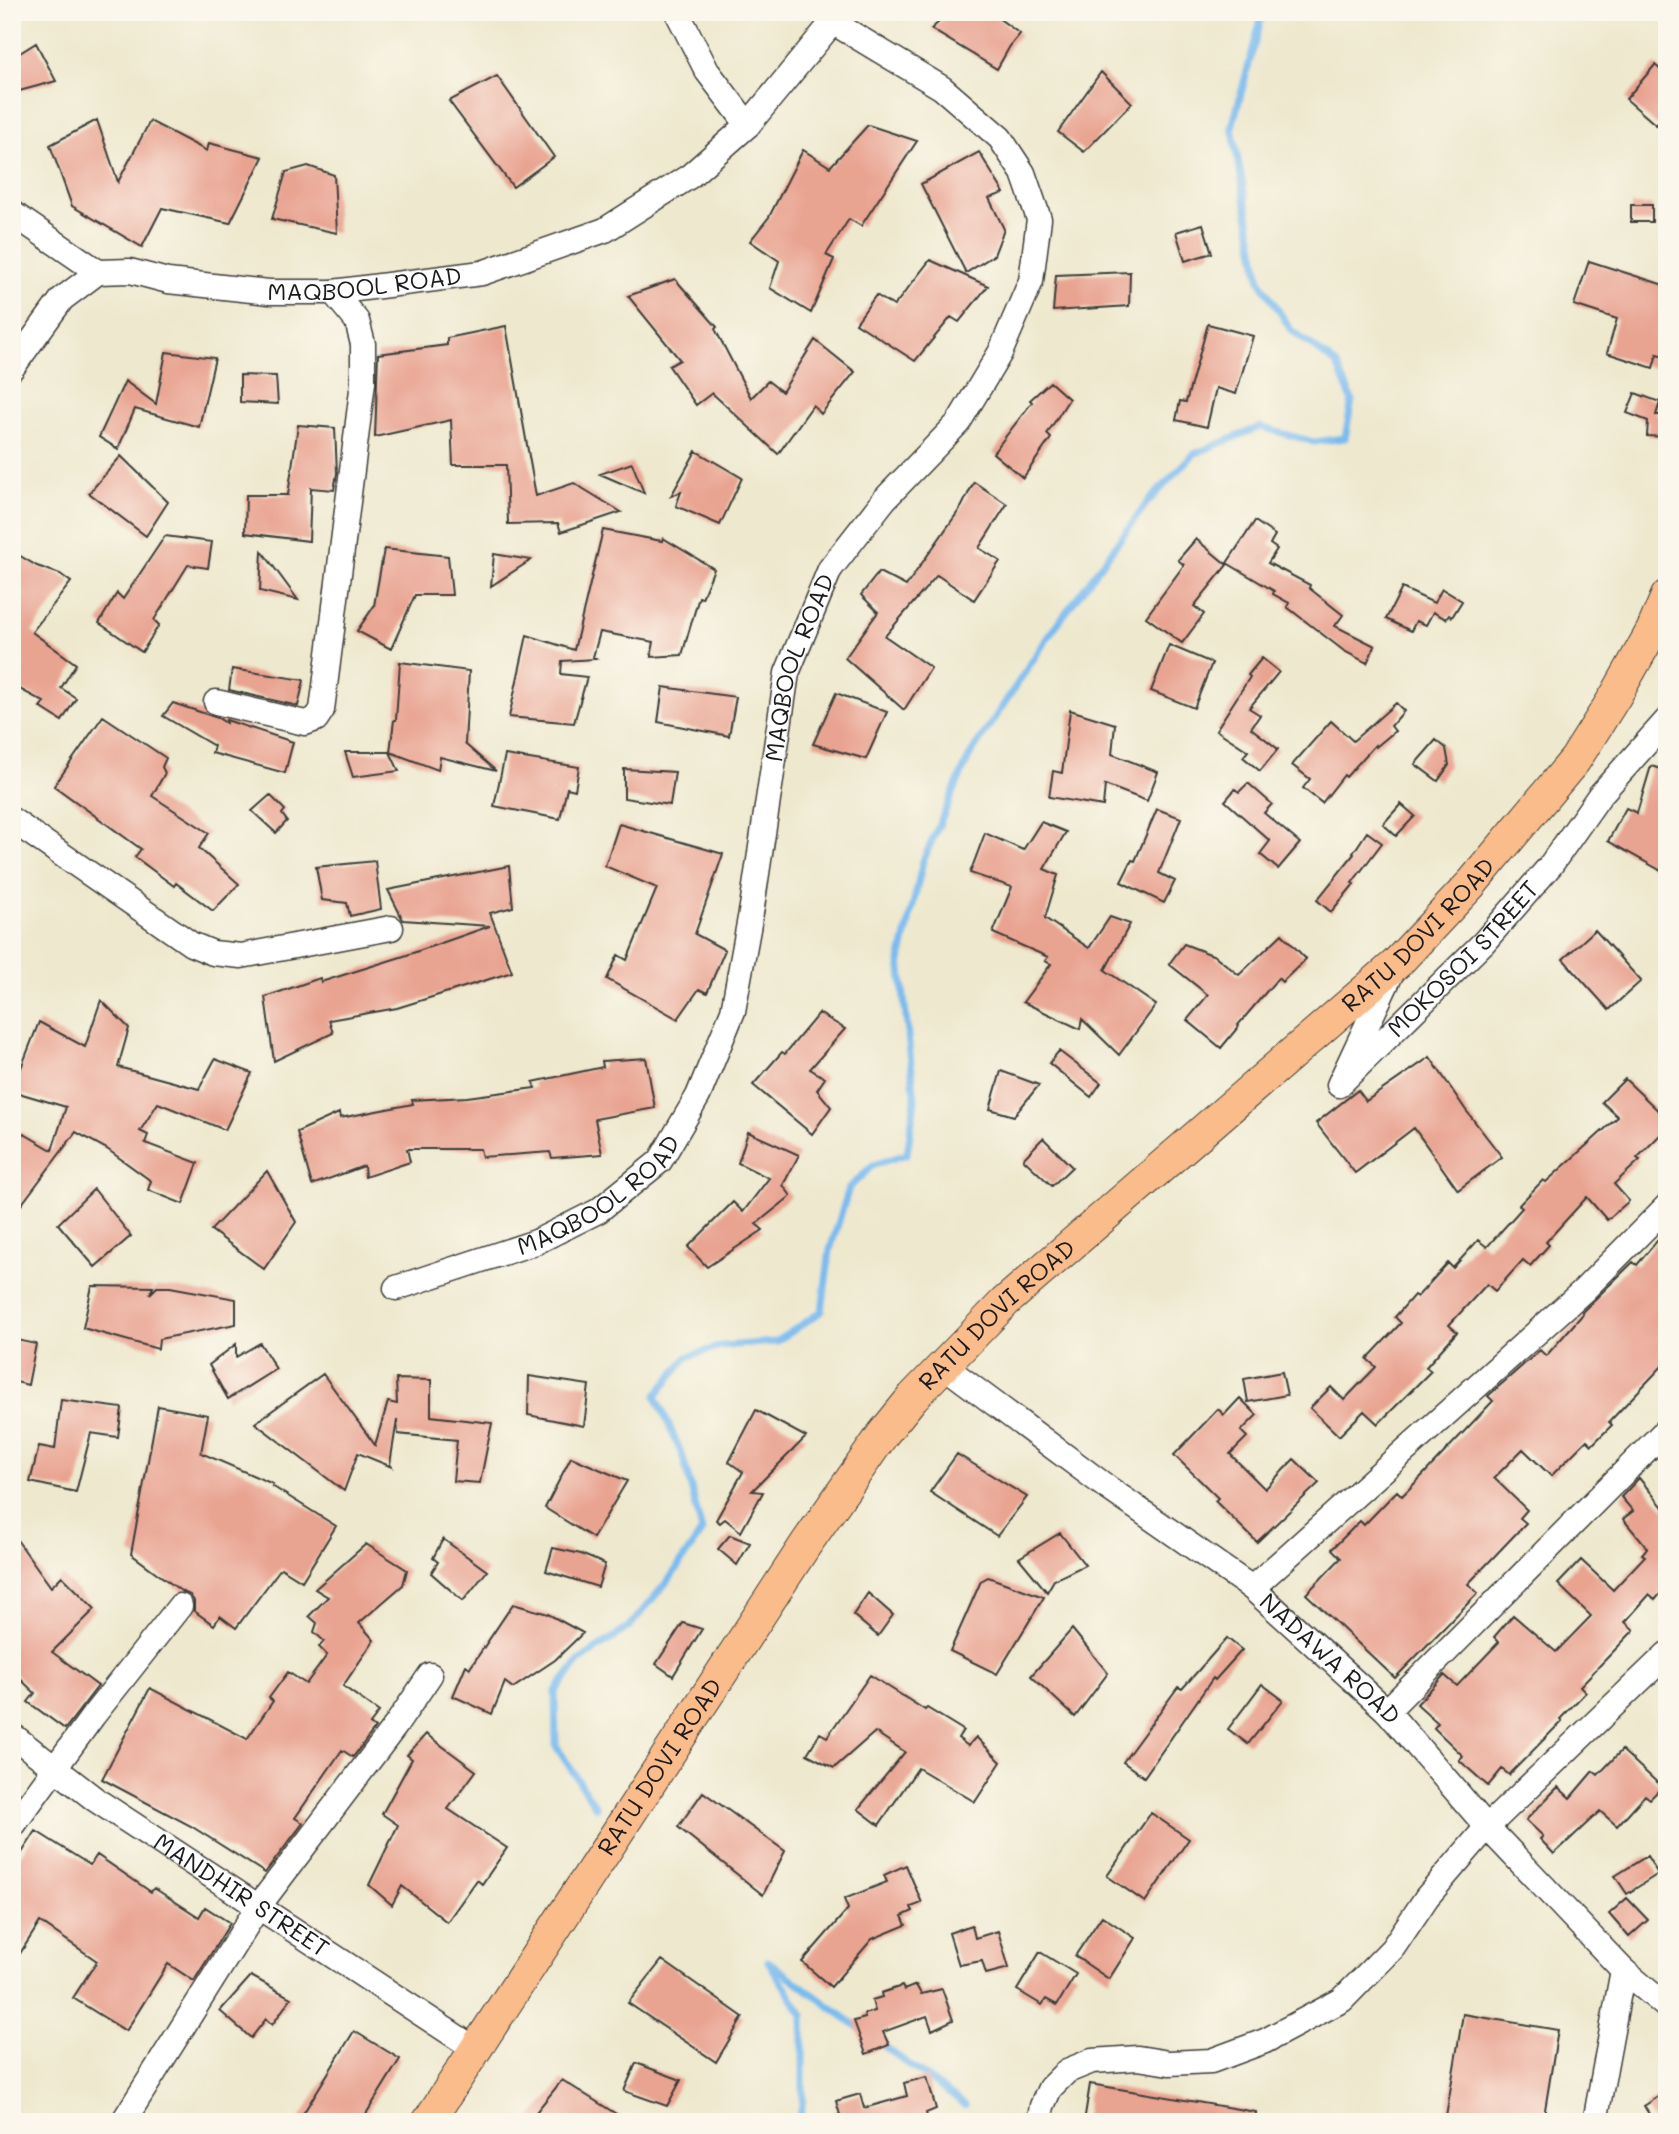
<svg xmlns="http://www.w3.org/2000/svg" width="1679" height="2134" font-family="Mali,sans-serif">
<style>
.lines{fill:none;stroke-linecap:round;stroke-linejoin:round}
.stream{stroke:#7abbef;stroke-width:7}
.building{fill:#e9a391}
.minor-casing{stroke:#3c3b37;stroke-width:27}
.major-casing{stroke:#3c3b37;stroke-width:34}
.minor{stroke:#fff;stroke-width:24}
.major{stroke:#fabc8b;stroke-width:32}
.labels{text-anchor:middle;stroke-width:5;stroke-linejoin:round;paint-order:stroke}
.street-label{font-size:24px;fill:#1c1c1c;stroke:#fbf7ec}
</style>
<rect width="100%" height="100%" fill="#fbf7ec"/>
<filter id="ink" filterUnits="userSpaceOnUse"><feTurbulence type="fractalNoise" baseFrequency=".0143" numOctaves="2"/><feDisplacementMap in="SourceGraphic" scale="14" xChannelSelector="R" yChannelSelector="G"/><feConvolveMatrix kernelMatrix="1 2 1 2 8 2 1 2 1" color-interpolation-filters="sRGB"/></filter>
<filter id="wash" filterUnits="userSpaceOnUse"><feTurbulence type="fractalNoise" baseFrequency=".00686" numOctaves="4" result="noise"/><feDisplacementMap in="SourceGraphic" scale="28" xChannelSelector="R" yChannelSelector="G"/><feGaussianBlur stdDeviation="1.57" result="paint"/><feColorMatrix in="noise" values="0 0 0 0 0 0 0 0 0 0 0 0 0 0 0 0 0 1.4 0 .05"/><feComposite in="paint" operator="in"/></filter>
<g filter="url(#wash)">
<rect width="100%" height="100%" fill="#eee8ce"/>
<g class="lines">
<!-- stream -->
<path class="stream" d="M596,1807L556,1746L555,1692L579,1661L629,1627L671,1577L702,1531L683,1457L656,1396L687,1357L721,1346L776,1342L822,1311L830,1250L849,1188L873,1165L907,1154L915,1100L900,961L923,861L969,757L1050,634L1147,503L1194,454L1260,427L1314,442L1345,438L1352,400L1337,365L1291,330L1260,281L1232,127L1263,12
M878,2042L965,2105
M799,2122L803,2100V2015L768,1961L862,2030"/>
</g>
<g id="blocks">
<!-- building -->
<path class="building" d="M950,12H990L1020,34L1010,46L997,69L931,29Z
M36,43L56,81L12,93V58Z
M1655,65L1667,75V113L1656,125L1626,99Z
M1101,72L1132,103L1084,152L1058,132Z
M497,76L554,157L513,187L449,101Z
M97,120L118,182L150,121L207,151L209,143L263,157L230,223L162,208L142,247L72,206L50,145Z
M868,125L917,141L861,226L849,219L826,255L834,259L811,313L770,288L779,261L750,241L769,217L803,150L830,167Z
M979,152L1004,193L989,198L1004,229L994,255L966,273L921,184Z
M308,166L334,175L337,233L272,219L286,172Z
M1631,205H1652V222H1631Z
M1203,224L1212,253L1185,261L1176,232Z
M930,260L988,286L959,322L951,317L915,361L856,323L876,295L894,306Z
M1589,261L1667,286V357L1657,354L1653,368L1607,353L1617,319L1574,305Z
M1130,272L1129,306L1053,311L1056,275Z
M675,279L717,327L715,329L751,398L768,381L782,392L815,340L855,372L821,414L813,405L778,454L712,393L696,405L669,366L680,360L628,296Z
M1208,324L1253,336L1236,394L1216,388L1207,427L1176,420L1180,401L1186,402Z
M506,326L536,496L574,483L621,512L561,532L558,523L508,524L506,465H453L451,420L375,437L378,354L447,345V338Z
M166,352L215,358L199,427L135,409L118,449L99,437L125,381L156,404Z
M240,375L276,376L278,404L240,402Z
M1050,382L1069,399L1047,434L1051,438L1023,478L993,453L1032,402L1030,400Z
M1635,393L1660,402L1656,415H1667V437L1647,436L1648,421L1627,413Z
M298,425L335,428L337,473L334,490L311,488L309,541L245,533L246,495H288Z
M696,451L742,478L720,525L676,506L681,492L671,496Z
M121,456L168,502L146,536L89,493Z
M632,463L644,493L600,474Z
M974,482L1007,504L979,548L1000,561L974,600L937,575L885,636L931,668L904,710L845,658L878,612L861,595L879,572L906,586L962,506Z
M1255,521L1275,535L1270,544L1277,549L1268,563L1310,585L1309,588L1343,615L1335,626L1375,646L1367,663L1344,651L1287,607L1289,603L1273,594L1274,591L1227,563Z
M603,530L662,541L663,538L714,569L702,598L699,597L682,655L651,657L654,642L600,632L593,657L596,659L562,661L561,674L587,677L574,723L509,717L527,635L574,650Z
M165,536L212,542L208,568L188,565L154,620L159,625L142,652L99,623L117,593L123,599Z
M1196,539L1227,565L1194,606L1204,614L1182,643L1146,617L1184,565L1178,560Z
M384,549L448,556L452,595H415L391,649L357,631L374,606Z
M12,551L37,566L60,574L71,582L32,632L76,664L61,688L76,698L62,721L40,707L44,702L12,685Z
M262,551L298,600L260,591Z
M494,554L531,560L491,586Z
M1402,588L1434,603L1442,589L1462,601L1452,617L1449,615L1446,619L1433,612L1426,625L1416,621L1411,631L1386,619Z
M1169,645L1212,663L1194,708L1151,691Z
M1262,658L1279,672L1249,708L1260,715L1251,728L1278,749L1260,771L1243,757L1248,751L1216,730L1250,677L1248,675Z
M400,662L469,671L465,744L496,771L440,757L438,770L390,752L394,720H396Z
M232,669L304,680L298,706L229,690Z
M663,687L736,697L729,736L658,722Z
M836,693L887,712L866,759L813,744Z
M173,703L218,718L226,723V720L293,742L285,773L212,753L214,746L163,716Z
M1396,703L1404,711L1391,726L1395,731L1376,747L1375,745L1346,777L1344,775L1322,803L1303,788L1310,779L1292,765L1331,721L1353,741Z
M1070,710L1115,724L1112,754L1158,772L1147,801L1105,785L1103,806L1049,797L1053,771L1062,773Z
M103,716L166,758L162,767L165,773L152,796L209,833L199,848L239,884L213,911L176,883L174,886L135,857L141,849L54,786Z
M1436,740L1446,748L1449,765L1438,781L1415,764Z
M345,752H390L399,771L353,777Z
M505,755L579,767L575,790L567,788L560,819L494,806Z
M1651,766L1667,771V874L1608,841L1626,808L1637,813Z
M624,769L675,772L670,805L624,798Z
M1248,783L1272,804L1264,813L1300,843L1278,869L1260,854L1270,841L1225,801L1235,789L1239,792Z
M270,795L285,810L282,814L287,821L276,833L252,811Z
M1401,804L1415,816L1396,836L1383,824Z
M1157,809L1181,818L1159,873L1175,881L1164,903L1121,882L1132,860L1135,861Z
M1041,822L1066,832L1044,869L1058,875L1045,918L1089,948L1110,917L1130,924L1105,970L1156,1005L1119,1055L1082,1019L1080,1029L1023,1002L1051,964L1045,961L1048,957L993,933L1012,887L970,873L985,833L1023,850Z
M619,824L723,854L695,934L725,950L707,993L699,989L678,1019L607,979L618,955L627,960L657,888L605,866Z
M1367,832L1382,843L1352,883L1354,884L1331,912L1317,900L1354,854L1353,853Z
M375,861L381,909L350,916L347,903L322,900L316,867Z
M509,866L513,907L490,913L512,972L397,1008L329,1020L333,1033L274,1061L265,997L320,978L321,982L404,956L490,926L403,920L388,890Z
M1595,930L1641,981L1609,1010L1563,959Z
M1282,934L1306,959L1282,982L1278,978L1238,1025L1239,1026L1221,1048L1187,1020L1208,995L1169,964L1184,944L1215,956L1239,975Z
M101,1000L129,1028L118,1067L199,1089L215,1059L252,1073L225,1130L158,1103L140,1131L148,1135L145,1143L198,1163L183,1204L148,1190L151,1181L107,1149L76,1132L12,1217V1127L52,1150L66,1107L12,1091L39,1022L85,1047Z
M819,1013L845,1029L810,1069L825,1078L817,1090L831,1107L812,1134L753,1085L782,1052L785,1054Z
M1059,1051L1101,1083L1091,1097L1049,1063Z
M1430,1057L1465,1109L1502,1157L1458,1190L1414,1128L1355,1173L1316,1123L1358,1090L1366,1101Z
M646,1058L655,1108L595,1119L602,1154L552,1158L550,1152L482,1157L480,1149H407L410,1162L365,1177L364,1166L312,1185L297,1132L339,1113L340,1118L413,1104L412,1100L467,1097L535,1088L533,1082L603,1067L602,1061Z
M1001,1071L1039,1085L1014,1116L990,1109Z
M1625,1079L1667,1119V1128L1637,1158L1640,1160L1614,1184L1629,1201L1607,1220L1587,1197L1546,1242L1549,1245L1530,1266L1523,1260L1495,1291L1487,1284L1449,1325L1457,1332L1426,1367L1431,1371L1378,1424L1364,1411L1339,1436L1310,1408L1331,1387L1344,1400L1376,1367L1367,1359L1401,1323L1395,1317L1414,1295L1417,1297L1448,1263L1453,1268L1478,1240L1487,1247L1522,1208L1519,1205L1543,1180L1546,1182L1618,1117L1602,1102Z
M748,1132L799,1155L783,1185L791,1196L756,1224L763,1230L707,1267L688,1247L733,1202L743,1212L769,1178L738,1163Z
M1043,1138L1072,1167L1052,1186L1023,1159Z
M267,1171L296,1222L264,1269L211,1230Z
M94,1189L131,1236L95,1267L58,1224Z
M1667,1229V1361L1609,1422L1612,1425L1592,1445L1587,1440L1551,1476L1523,1449L1494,1478L1527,1510L1520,1518L1526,1523L1468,1584L1478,1593L1395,1678L1306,1594L1341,1558L1332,1549L1360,1521L1364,1525L1397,1491L1402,1496L1420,1478L1493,1401L1488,1396L1540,1350L1546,1356L1583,1314L1582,1312L1633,1262L1637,1265Z
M92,1286L153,1287L150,1294L157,1287H170L236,1299V1324L159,1339L158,1349L83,1328Z
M12,1339L36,1344L28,1385L12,1381Z
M260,1343L276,1369L228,1399L209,1365L236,1344V1357Z
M1282,1372L1287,1395L1248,1402L1244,1379Z
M323,1374L375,1445L388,1402L397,1404L396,1379L431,1380V1416L492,1423L480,1483L453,1481L457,1440L398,1434L397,1420L390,1464L392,1467L358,1453L344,1491L255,1423Z
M529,1376L589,1385L584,1426L528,1415Z
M1240,1398L1257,1415L1241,1431L1247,1437L1230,1454L1265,1489L1294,1459L1319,1483L1257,1542L1215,1501L1218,1498L1174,1455L1218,1409L1224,1415Z
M61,1400L122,1408L118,1437L91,1433L76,1492L30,1482L39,1446L55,1449Z
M158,1406L208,1415L201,1453L273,1484L272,1486L336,1526L302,1581L281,1568L236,1628L220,1616L214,1625L194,1611V1601L190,1595L181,1591L131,1554Z
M756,1410L806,1437L752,1491L763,1492L741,1532L725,1519L720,1523L716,1520L743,1472L729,1462Z
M957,1454L1027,1497L997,1536L930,1492Z
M571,1457L627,1481L593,1538L545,1508Z
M1639,1478L1667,1512V1586L1655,1600L1649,1595L1625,1622L1634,1630L1580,1686L1586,1692L1560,1719L1562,1721L1509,1775L1502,1769L1488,1786L1459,1760L1463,1756L1434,1728L1438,1723L1417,1704L1444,1675L1457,1686L1499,1642L1494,1637L1513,1615L1556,1652L1591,1616L1558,1584L1581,1560L1613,1590L1645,1556L1642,1554L1647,1548L1623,1519L1633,1511L1621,1497Z
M12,1533L51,1587L62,1576L95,1609L52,1652L98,1686L65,1729L28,1702L35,1693L12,1671Z
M1060,1533L1085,1565L1054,1580L1047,1592L1019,1558Z
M730,1535L750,1543L737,1565L718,1549Z
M443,1539L487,1571L463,1601L431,1573L438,1562L433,1558Z
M366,1544L407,1570L403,1585L359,1623L374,1640L343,1686L379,1712L370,1724L375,1728L353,1757L342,1750L295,1818L303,1823L265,1873L191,1826L102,1779L150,1688L247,1739L273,1701L269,1698L288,1672L306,1684L327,1655L319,1647L324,1641L314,1632L317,1623L309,1616L328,1597L315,1589Z
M553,1548L581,1554L605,1564L598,1587L546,1571Z
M988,1577L1044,1597L997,1674L950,1651L981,1581Z
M868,1593L893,1615L878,1636L853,1615Z
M513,1604L548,1614L583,1633L555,1660L513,1688L505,1682L492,1714L453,1696L466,1665L470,1668Z
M683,1623L702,1629L673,1676L656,1664Z
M1072,1629L1108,1673L1075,1717L1031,1676Z
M1227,1638L1242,1650L1215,1680L1213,1678L1144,1777L1123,1762L1178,1687L1182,1689Z
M870,1675L925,1710L927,1708L963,1730L958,1738L968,1746L976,1737L1001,1762L975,1802L918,1768L879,1825L858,1809L905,1752L875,1732L834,1768L807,1754L820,1733L827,1737Z
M1262,1684L1283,1700L1248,1744L1228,1729Z
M426,1734L476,1771L448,1809L507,1848L482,1884L477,1880L447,1922L402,1886L392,1905L369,1885L398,1825L382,1814L412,1759L407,1755Z
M1622,1750L1662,1787L1650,1799L1645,1795L1617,1826L1600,1811L1554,1854L1540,1839L1543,1836L1526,1820L1558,1787L1570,1798L1593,1771L1598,1775Z
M703,1792L785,1851L763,1895L678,1827Z
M1151,1813L1189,1839L1145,1902L1107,1876Z
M36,1831L90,1865L97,1855L151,1892L154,1888L199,1917L205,1907L230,1923L194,1981L168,1964L126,2031L73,1998L97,1961L40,1922L12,1966V1868Z
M1647,1856L1658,1874L1627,1894L1615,1876Z
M906,1865L922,1903L911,1907L913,1911L902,1916L906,1925L872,1939L831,1987L802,1962L848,1909L844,1899L887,1882L884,1875Z
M1627,1898L1648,1920L1629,1937L1609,1914Z
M1102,1916L1135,1938L1109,1979L1075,1956Z
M972,1925L975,1938L998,1931L1009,1968L986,1974L982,1961L959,1965L949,1933Z
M1040,1952L1076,1974L1057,2005L1046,1999L1042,2005L1017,1990Z
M662,1960L743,2017L716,2062L628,2003Z
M251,1976L291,1998L272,2025L266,2019L251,2038L220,2011Z
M916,1985L921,1994L942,1989L953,2020L932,2030L927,2016L883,2032L889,2045L866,2054L854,2021L865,2018L864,2014L875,2011L872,2000L882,1997L881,1993L902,1986L904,1990Z
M1463,2014L1558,2030L1543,2122H1445Z
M354,2031L400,2059L361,2122H298Z
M636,2063L681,2080L667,2106L624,2091Z
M927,2077L936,2109L926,2113L927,2116L907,2122H835L834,2116L840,2115L836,2101L860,2094L864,2108L907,2096L904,2083Z
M562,2080L629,2122H528Z
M1090,2084L1256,2112L1255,2122H1084Z
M1667,2091V2122H1654L1644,2106Z"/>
</g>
</g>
<g filter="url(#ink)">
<use href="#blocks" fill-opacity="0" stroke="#3c3b37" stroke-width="2"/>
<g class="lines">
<!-- minor casing -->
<g class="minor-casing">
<g id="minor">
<path d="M677,12L707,71L748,125"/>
<path id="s1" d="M12,213L98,272L130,271L168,281L269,292H333L482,273L605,230L690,176L748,125L841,12"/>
<path d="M12,368L62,299L98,272"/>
<path d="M216,702L305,723L316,719L322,710L363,382V344L357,321L333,292"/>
<path d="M12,820L191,944L213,953L241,956L391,928"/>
<path id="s2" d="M1393,970L1339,1085L1484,942L1550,866L1600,795L1667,720"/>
<path id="s3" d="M396,1288L536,1242L598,1211L660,1161L698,1096L733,1011L752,907L787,673L830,569L884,500L958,423L1000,353L1031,281L1039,219L1023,173L1000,138L942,88L834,23"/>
<path id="s4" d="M944,1366L1108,1488L1252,1588L1387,1711L1487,1827L1623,1970L1667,2007"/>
<path d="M1252,1588L1584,1290L1667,1206"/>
<path d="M1387,1711L1667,1429"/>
<path id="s5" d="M12,1735L96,1800L475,2049"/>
<path d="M12,1827L93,1716L180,1606"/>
<path d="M123,2122L258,1907L396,1725L430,1675"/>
<path d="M1039,2122L1042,2106L1050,2088L1067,2071L1092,2061L1138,2058L1169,2063L1211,2061L1265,2041L1342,2000L1392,1949L1427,1897L1487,1827L1667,1654"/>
<path d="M1595,2122L1623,1970"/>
</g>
</g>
<!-- major casing -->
<g class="major-casing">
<g id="major">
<path id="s6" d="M428,2122L806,1544L883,1434L913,1397L1005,1302L1397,963L1472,883L1575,760L1616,695L1652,631L1667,596"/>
</g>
</g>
<!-- minor -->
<use href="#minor" class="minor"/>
<!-- major -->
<use href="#major" class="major"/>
</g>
</g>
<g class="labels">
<!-- street labels -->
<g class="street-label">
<text dy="8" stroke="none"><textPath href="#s1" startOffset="373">MAQBOOL ROAD</textPath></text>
<text dy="8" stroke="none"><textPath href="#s3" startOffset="814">MAQBOOL ROAD</textPath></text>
<text dy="8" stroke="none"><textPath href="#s6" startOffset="1558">RATU DOVI ROAD</textPath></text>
<text dy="8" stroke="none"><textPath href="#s2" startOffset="304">MOKOSOI STREET</textPath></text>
<text dy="8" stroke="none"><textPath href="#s3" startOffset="226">MAQBOOL ROAD</textPath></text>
<text dy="8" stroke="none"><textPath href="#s6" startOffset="990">RATU DOVI ROAD</textPath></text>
<text dy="8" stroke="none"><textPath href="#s4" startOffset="485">NADAWA ROAD</textPath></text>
<text dy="8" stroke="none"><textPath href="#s6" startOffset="424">RATU DOVI ROAD</textPath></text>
<text dy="8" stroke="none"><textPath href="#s5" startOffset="280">MANDHIR STREET</textPath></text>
</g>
</g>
<!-- margin -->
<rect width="1679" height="2134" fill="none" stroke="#fbf7ec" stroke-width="42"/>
</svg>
